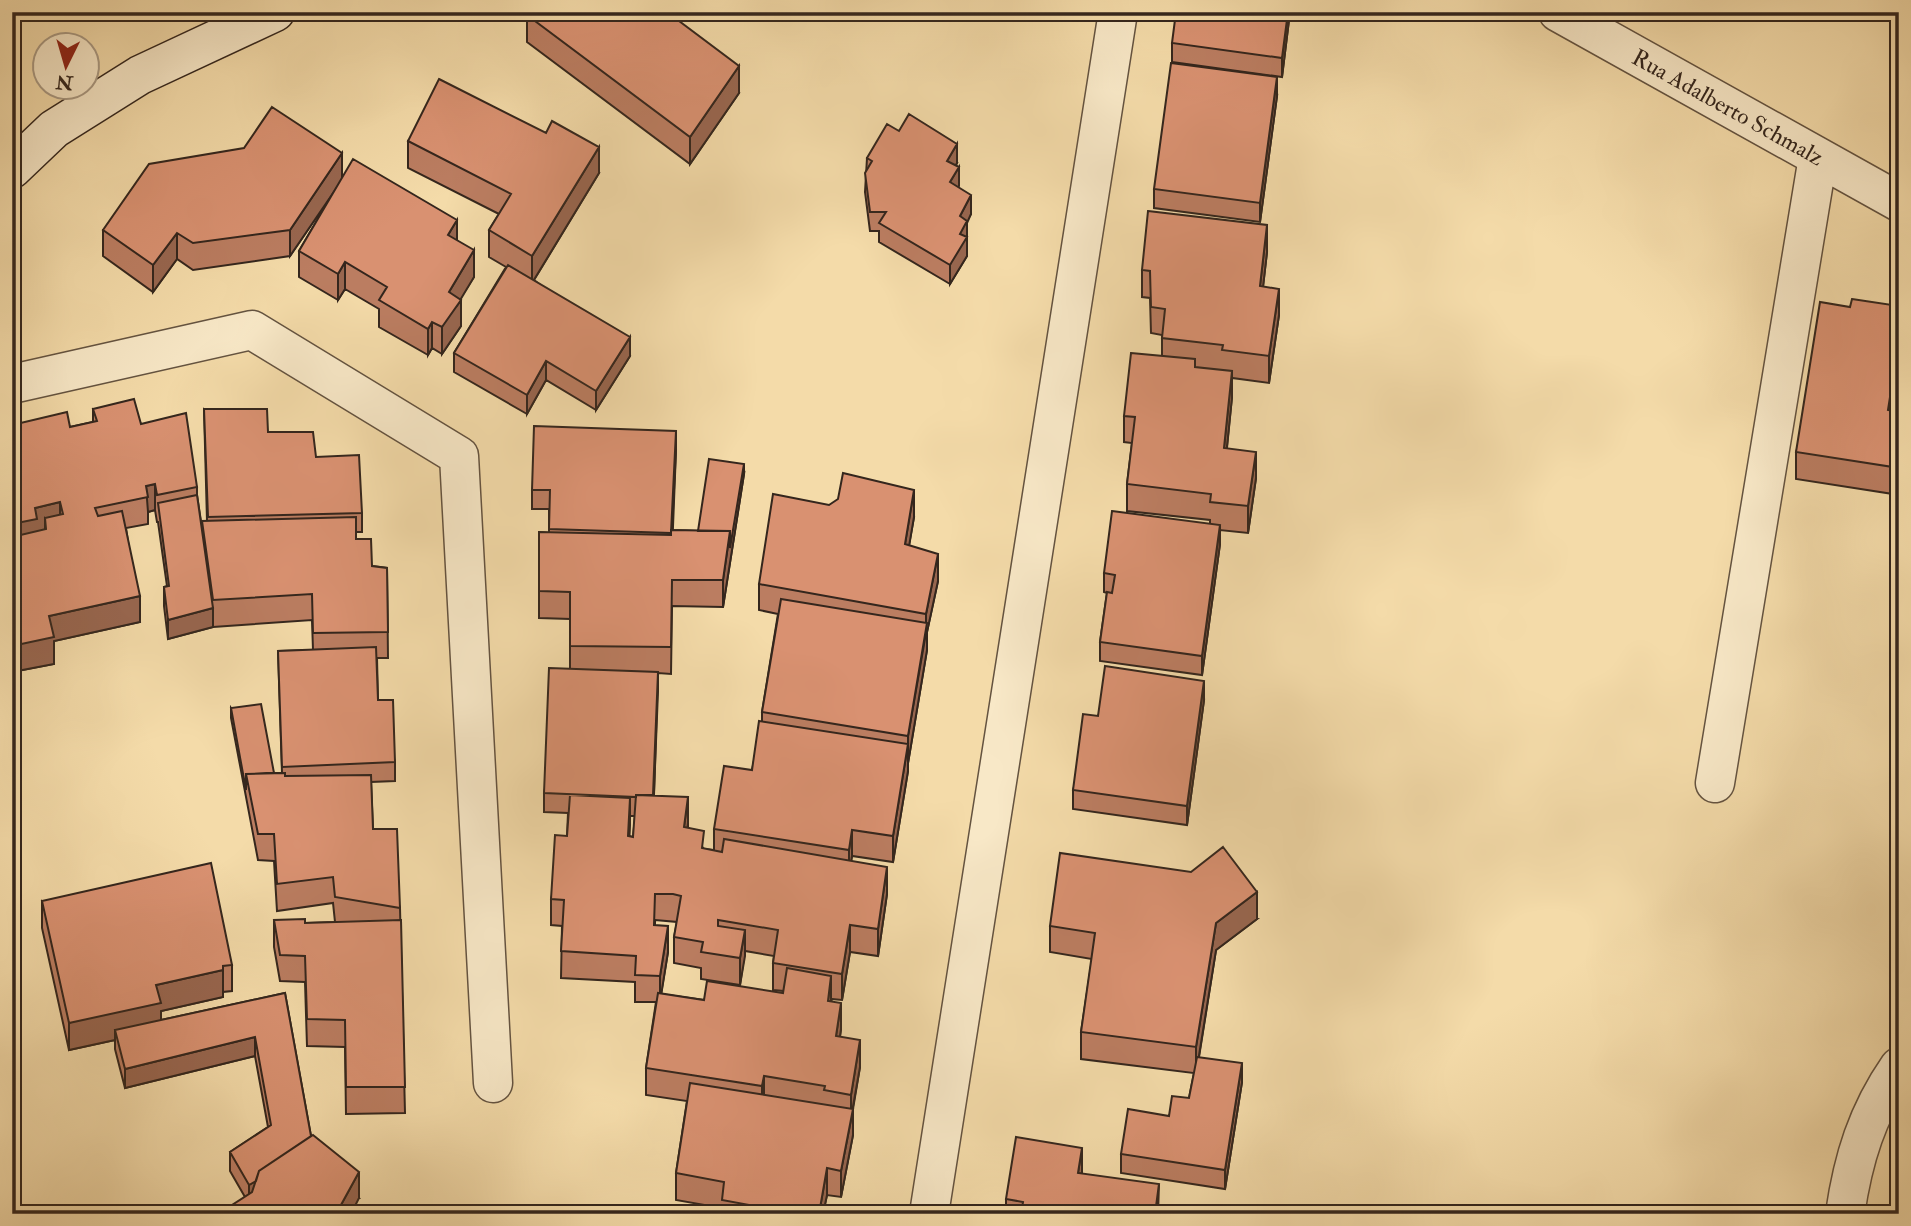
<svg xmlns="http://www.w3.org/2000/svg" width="1911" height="1226" font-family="'IM FELL Double Pica',serif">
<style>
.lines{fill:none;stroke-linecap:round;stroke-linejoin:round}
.street-casing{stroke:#645340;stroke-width:41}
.secondary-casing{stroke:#34261d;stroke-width:41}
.street{stroke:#f8e8c7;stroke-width:38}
.secondary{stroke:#f8e8c7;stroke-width:38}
.wall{fill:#bb7d61;stroke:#34261d;stroke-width:2;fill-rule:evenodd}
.shaded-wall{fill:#98664f;stroke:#34261d;stroke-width:2}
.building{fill:#d99171;stroke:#34261d;stroke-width:2}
.labels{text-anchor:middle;stroke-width:6;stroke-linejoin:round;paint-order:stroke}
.street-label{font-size:23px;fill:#34261d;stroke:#f8e8c7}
</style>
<rect width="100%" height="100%" fill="#f4dba9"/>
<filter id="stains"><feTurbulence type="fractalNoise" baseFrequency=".00286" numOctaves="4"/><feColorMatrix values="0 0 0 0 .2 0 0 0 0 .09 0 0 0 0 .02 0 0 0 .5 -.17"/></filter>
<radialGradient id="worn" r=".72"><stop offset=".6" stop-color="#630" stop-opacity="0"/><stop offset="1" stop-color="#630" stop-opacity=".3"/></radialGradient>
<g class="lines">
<!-- street casing -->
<g class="street-casing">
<path id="street" d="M1558,12L1899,202
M12,384L252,330L459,456L493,1083
M1715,783L1818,157
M929,1214L1118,12
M1845,1214C1853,1159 1867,1113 1899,1067"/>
</g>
<!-- secondary casing -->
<g class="secondary-casing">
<path id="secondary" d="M12,169L54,129L140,75L275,12"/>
</g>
<!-- street -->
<use href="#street" class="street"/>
<!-- secondary -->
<use href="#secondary" class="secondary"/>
</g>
<!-- wall -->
<path class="wall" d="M1290,12L1282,77L1172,62V43Z
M527,15L739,93L690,164L527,42Z
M1277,96L1260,222L1154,208V189Z
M408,141L599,173L534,280L630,356L596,410L546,380L527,414L454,372V353L506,267L489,257V230L499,214L408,168Z
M867,158L957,163L956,165L958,187L971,214L967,221V256L950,284L879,242V231H870L865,192Z
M342,178L457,240L474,277L460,299L461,326L442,354L432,348L428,355L379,327V309L345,289L338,300L299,277V251L333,193L290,256L193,270L177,259L153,292L103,256V230Z
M1267,252L1263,287L1279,315L1269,383L1232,378V397L1227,448L1256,478L1248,533L1220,530V544L1202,675L1100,661V642L1107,593L1104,592V573L1210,524V520L1127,511V484L1132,443L1124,442V416L1162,356V335L1151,333L1150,298L1142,297V270Z
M1899,306V392H1895L1892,411L1899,412L1893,494L1796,479V452L1850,307Z
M93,409L141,424L197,487V495L202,528L207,521L204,409L268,432L316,457L362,513V532H356V539L372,566L387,568L388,658H377L378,700L395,762V781L371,782L373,829L400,908L405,1113L346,1114L345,1047L307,1046L305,982L280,981L274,947V920L305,923L335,922L333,903L277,911L274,861L258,860L231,718V708L274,773H282L278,651L313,650L312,620L213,627L168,639L164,606V587L167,586L158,522H157L155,510L148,512V524L126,528L140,622L54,641V664L12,672V425L70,427L93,422Z
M676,450L672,530L698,531L744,474L723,607L672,606L671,674L658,673L654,795L688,823V828L704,849L714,850V829L752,770L762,722V712L778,614L759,610V584L829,505L914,517L909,545L938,581L927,632V650L908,763V771L893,862L852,856L851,861L887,894L878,956L850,952L842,1000L831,999L841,1029L840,1037L860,1067L853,1109V1135L841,1197L827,1195L823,1214H722V1208L676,1200V1173L687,1101L646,1095V1068L656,1002H635V982L561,978L562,926L551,925V899L567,836L568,813L544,812V793L570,669V619L539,618V532L549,533V509H532V490ZM630,816H635L633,837L629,836ZM655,920L677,922L674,937V963L701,968V979L740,985L745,951L774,956L773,963V990L783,991V993L704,1000L661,994L668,952L655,925Z
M1204,700L1187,825L1073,809V790L1098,716Z
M42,901L232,965V991L223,992V997L161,1011V1020L285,993L311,1136L359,1198L245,1197L230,1171V1152L268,1127L255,1056L125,1088L115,1049V1040L69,1050L42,928Z
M1257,919L1216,950L1199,1057L1242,1082L1225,1189L1121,1173V1154L1169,1116L1189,1098L1194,1073L1081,1059V1032L1092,959L1050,952V926Z
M1082,1174L1159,1211L1158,1214H1006V1199Z"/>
<!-- shaded-wall -->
<path class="shaded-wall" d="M1288,12H1290L1282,77V58Z
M739,66V93L690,164V137Z
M1277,77V96L1260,222V203Z
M957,144V163L947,180V161Z
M599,147V173L532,283V256Z
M342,153V180L290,256V230Z
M959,167V186L950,201V182Z
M971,195V214L967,223V221V256L950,284V265L960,216Z
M457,220V246L448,235Z
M1267,225V252L1260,313V286Z
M177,233V259L153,292V265Z
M474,250V277L456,307L461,300V326L442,354V327L449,292Z
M345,262V289L338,300V274Z
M1279,289V315L1269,383V356Z
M432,322V348L428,355V329Z
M630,337V356L596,410V391Z
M546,361V380L527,414V395Z
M1895,365V392L1888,437V410Z
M1232,371V397L1224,475V448Z
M1899,428V455L1893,494V467Z
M676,431V450L672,552V533Z
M1256,452V478L1248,533V506Z
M744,464V474L723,607V580L730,531Z
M155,484V510L148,512L146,486Z
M914,490V517L905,570V544Z
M60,502V528L45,518V532L12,551V524L35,508Z
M1220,525V544L1202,675V656Z
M938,554V581L927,632V650L908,763V736L926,633V614Z
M140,596V622L54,641V664L12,672V646L49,616Z
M213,608V627L168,639V620Z
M658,672V691L653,817V798Z
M1204,681V700L1187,825V806Z
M908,744V771L893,862V836Z
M688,797V823L684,854V827Z
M630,798V825L628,863V836Z
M852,830V856L849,876V850Z
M887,867V894L878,956V929Z
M1257,892V919L1216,950L1196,1074V1047L1216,923Z
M850,925V952L842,1000V974Z
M668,926V952L660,1002V976Z
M745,930V956L740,985V958Z
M223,970V997L161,1011V1030H115V1040L69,1050V1023L156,985Z
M831,976V1002L828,1001Z
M841,1003V1029L836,1063V1036Z
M255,1037V1056L125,1088V1069Z
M860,1040V1067L852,1112L853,1109V1135L841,1197V1171L851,1120V1095Z
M1242,1063V1082L1225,1189V1170Z
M764,1076V1102L762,1112V1086Z
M313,1142L249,1204V1185Z
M1082,1148V1174L1078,1173Z
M827,1168V1195L823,1214H819Z
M359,1172V1198L351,1214H336Z
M1159,1184L1158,1214H1155Z"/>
<!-- building -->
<path class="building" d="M529,12H667L739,66L690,137L527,15Z
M1176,12H1288L1282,58L1172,43Z
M1171,63L1277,77L1260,203L1154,189Z
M439,79L546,133L552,121L599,147L532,256L489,230L511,194L408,141Z
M272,107L342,153L290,230L193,243L177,233L153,265L103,230L149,164L244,148Z
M909,114L957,144L947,161L959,167L950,182L971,195L960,216L967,221L960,234L967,237L950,265L879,223L886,212H870L865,173L872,161L867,158L887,124L899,131Z
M353,159L457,220L448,235L474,250L449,292L461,300L442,327L432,322L428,329L379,300L387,287L345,262L338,274L299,251Z
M1148,211L1267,225L1260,286L1279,289L1269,356L1222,350L1223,345L1162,338L1165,309L1151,307L1150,271L1142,270Z
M508,265L630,337L596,391L546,361L527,395L454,353Z
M1852,299L1899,306V366L1895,365L1888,410L1899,412V428L1893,467L1796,452L1820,302L1850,307Z
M1131,353L1195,359V367L1232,371L1224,448L1256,452L1248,506L1210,502L1211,494L1127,484L1135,417L1124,416Z
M134,399L141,424L186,413L197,487L157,495L155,484L146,486L148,497L95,508L98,516L122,511L140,596L49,616L54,637L12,646V537L46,529L45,518L63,514L60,502L35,508L37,519L12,524V498H14L12,490V425L67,412L70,427L97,421L93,409Z
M204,409H267L268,432H313L316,457L359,455L362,513L208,517Z
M534,426L676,431L671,533L549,529L550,490H532Z
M709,459L744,464L730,548V531H698Z
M843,473L914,490L905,544L938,554L926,614L759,584L773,494L829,505L838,499Z
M197,495L213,608L168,620L164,587L169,586L158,503Z
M1112,511L1220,525L1202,656L1100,642L1107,592L1112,593L1115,575L1104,573Z
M356,517V539H371L372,566L387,568L388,632L313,633L312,594L213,600L202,521Z
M671,530L730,531L723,580H672L671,647L570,646V592L539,591V532L671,535Z
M781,599L927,623L908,736L762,712Z
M376,647L378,700H393L395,762L282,767L278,651Z
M1105,666L1204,681L1187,806L1073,790L1083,714L1098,716Z
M549,668L658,672L653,795H636V797L544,793Z
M261,704L274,773L246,774V790L231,708Z
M759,721L908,744L893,836L852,830L849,850L714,829L724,766L752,770Z
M285,773V776L371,775L373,829H397L400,908L335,897L333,877L277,884L274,834H258L246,774Z
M570,795L630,798L628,836L633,837L636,795L688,797L684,827L704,831L702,848L722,852L724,839L887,867L878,929L850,925L842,974L773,963L778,930L718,920V926L745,930L740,958L701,952L703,942L674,937L681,896L673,894H655L654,925L668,926L660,976L635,975L636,956L561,951L564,900L551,899L555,835L567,836Z
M1223,847L1257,892L1216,923L1196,1047L1081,1032L1095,933L1050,926L1060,853L1191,872Z
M211,863L232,965L223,966V970L156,985L161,1003L69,1023L42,901Z
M305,919V923L401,920L405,1087H346L345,1020L307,1019L305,956L280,955L274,920Z
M787,968L831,976L828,1001L841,1003L836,1036L860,1040L851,1095L824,1090L825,1086L764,1076L762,1086L646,1068L658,993L704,1000L707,981L783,993Z
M285,993L311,1136L259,1171L256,1181L249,1185L230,1152L271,1125L255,1037L125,1069L115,1030Z
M1197,1057L1242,1063L1225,1170L1121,1154L1128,1109L1169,1116L1172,1096L1189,1098Z
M690,1083L853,1109L841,1171L827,1168L819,1214H798L722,1200L724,1182L676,1173Z
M313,1135L359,1172L336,1214H225L229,1207L252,1192L259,1171Z
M1016,1137L1082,1148L1078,1173L1159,1184L1155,1214H1021L1023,1202L1006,1199Z
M690,1211L708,1214H690Z"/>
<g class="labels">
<!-- street labels -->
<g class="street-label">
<text transform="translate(1728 107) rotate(29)" y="8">Rua Adalberto Schmalz</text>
</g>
</g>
<!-- margin -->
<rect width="1911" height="1226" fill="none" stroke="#f4dba9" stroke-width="42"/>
<rect x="14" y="14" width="1883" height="1198" fill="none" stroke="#34261d" stroke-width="3.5"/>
<rect x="21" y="21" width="1869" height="1184" fill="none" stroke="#34261d" stroke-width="2"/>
<!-- north arrow -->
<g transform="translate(66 66) rotate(185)"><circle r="33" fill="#f8e8c7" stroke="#aa9a83" stroke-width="2"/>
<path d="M0-5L12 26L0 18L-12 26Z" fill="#8f2418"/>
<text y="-10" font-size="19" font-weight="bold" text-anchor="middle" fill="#34261d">N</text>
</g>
<rect width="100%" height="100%" filter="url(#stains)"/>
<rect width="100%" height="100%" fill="url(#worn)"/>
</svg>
